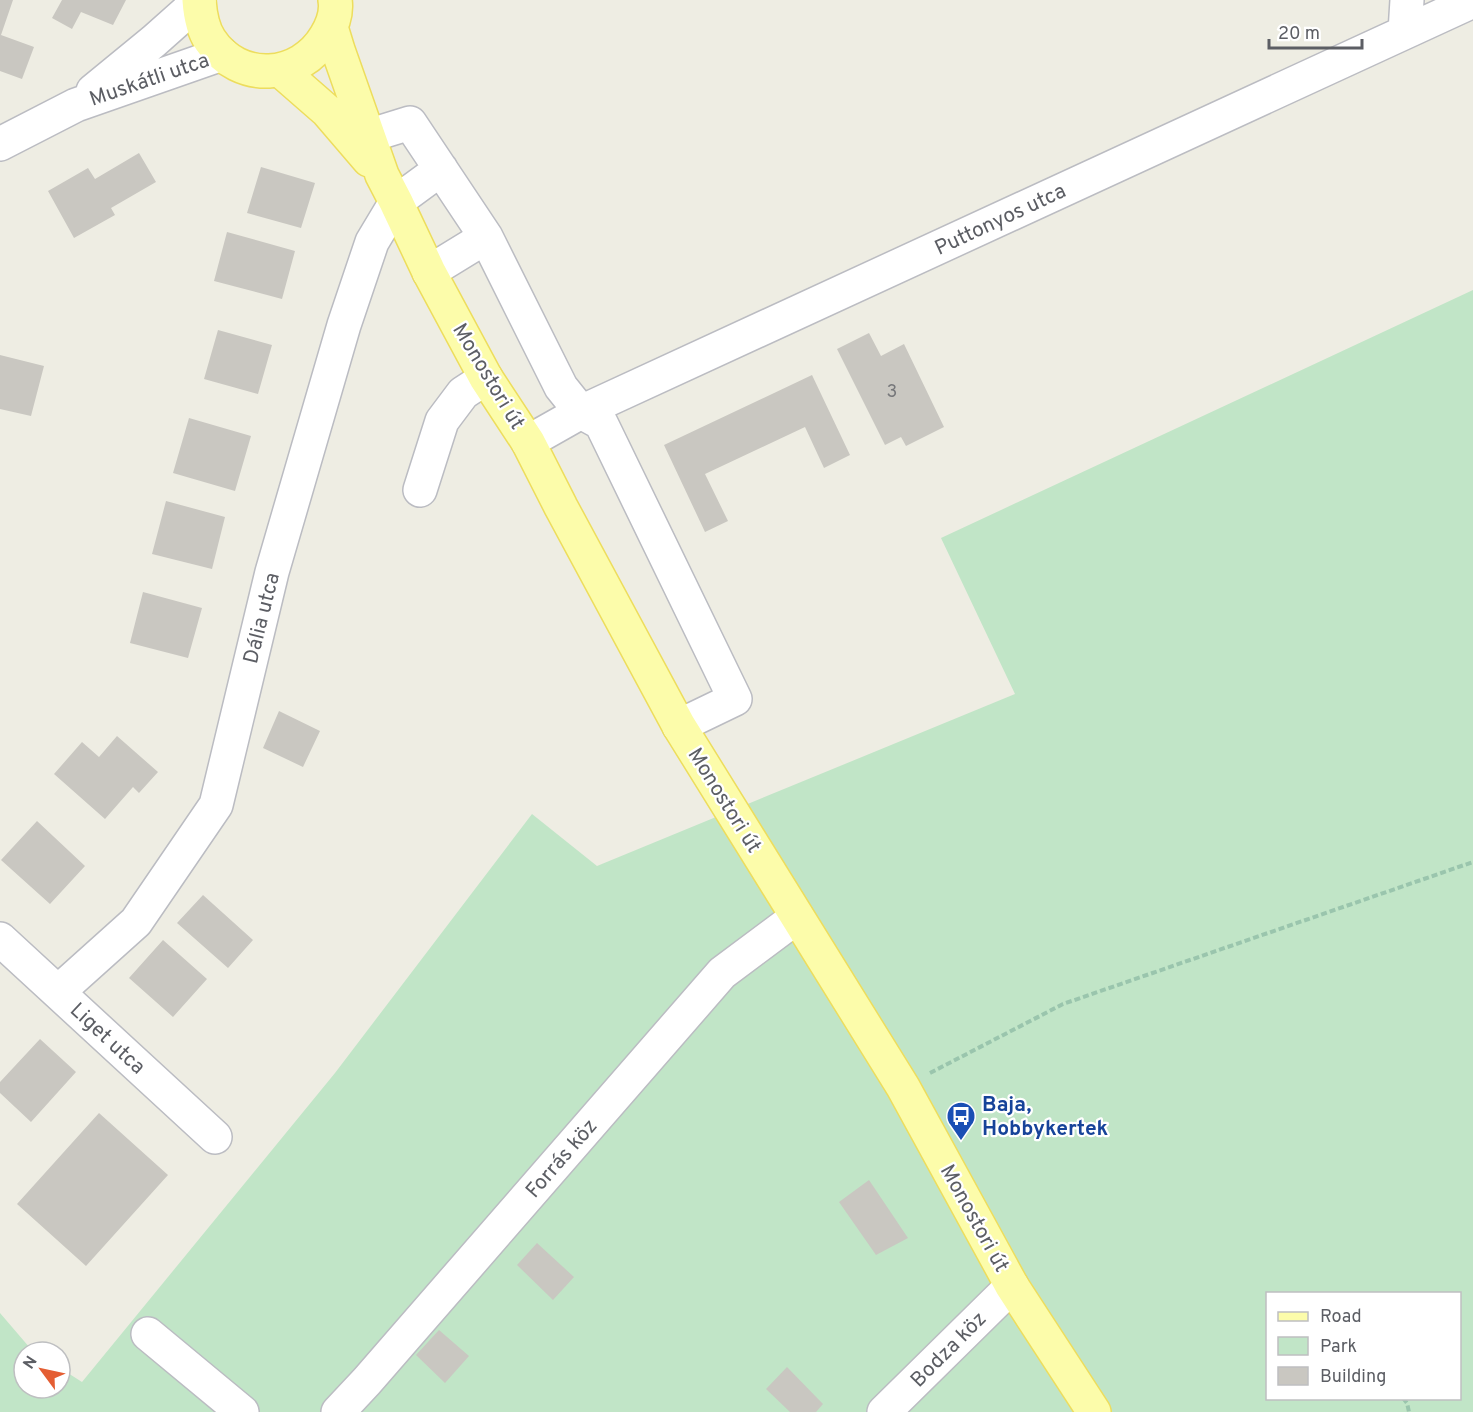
<svg xmlns="http://www.w3.org/2000/svg" width="1473" height="1412" font-family="Overpass,sans-serif">
<style>
.green{fill:#c1e5c7;fill-rule:evenodd}
.building{fill:#c9c7c1}
.lines{fill:none;stroke-linecap:round;stroke-linejoin:round}
.minor-casing{stroke:#bbbcc2;stroke-width:36}
.major-casing{stroke:#eddd5d;stroke-width:36}
.path{stroke:#9ac5ad;stroke-width:4;stroke-dasharray:6 3;stroke-linecap:butt}
.minor{stroke:#fff;stroke-width:33}
.major{stroke:#fcfcaa;stroke-width:33}
.labels{text-anchor:middle;stroke-width:4.5;stroke-linejoin:round;paint-order:stroke}
.number-label{font-size:18px;fill:#77787b}
.street-label{font-size:21px;fill:#5c5e64;stroke:#fff}
.transit-label{font-size:21px;font-weight:bold;fill:#164399;stroke:#fff;text-anchor:start}
</style>
<rect width="100%" height="100%" fill="#eeede3"/>
<!-- green -->
<path class="green" d="M1473,290V1412H0V1313L30,1348L37,1352H24V1388H60V1368L82,1382L335,1073L532,814L597,866L1015,694L941,538ZM1268,1294H1460V1398H1268Z"/>
<!-- building -->
<path class="building" d="M0,0H13L1,35L34,47L22,79L0,71Z
M62,0H126L113,25L81,12L72,29L52,18Z
M139,153L156,182L111,208L115,215L74,238L48,191L88,168L95,179Z
M261,167L315,183L301,228L247,213Z
M227,232L295,251L282,299L214,281Z
M218,330L272,345L258,394L204,379Z
M869,333L881,356L904,344L944,427L906,446L901,437L885,445L837,349Z
M0,355L44,366L31,416L0,409Z
M812,375L850,455L824,468L805,427L705,474L728,521L705,532L664,445Z
M189,418L251,436L235,491L173,473Z
M166,501L225,517L212,569L152,554Z
M143,592L202,608L188,658L130,643Z
M279,711L320,731L303,767L263,748Z
M117,736L158,772L139,793L133,787L105,819L54,774L82,742L99,757Z
M37,821L85,866L50,904L1,860Z
M203,895L253,940L228,968L177,923Z
M163,940L207,979L173,1017L129,978Z
M40,1039L76,1072L31,1122L0,1093V1082Z
M99,1113L168,1175L86,1266L17,1204Z
M869,1180L908,1238L876,1255L839,1202Z
M537,1243L574,1277L553,1300L517,1265Z
M439,1330L469,1356L445,1383L416,1355Z
M787,1367L823,1404L816,1412H790L766,1389Z"/>
<g class="lines">
<!-- minor casing -->
<g class="minor-casing">
<path id="minor" d="M1405,32L1407,0
M93,91L154,41L199,1
M368,136L410,123L486,237L561,387L581,412L601,423L735,699L679,726
M0,144L76,105L222,54
M429,272L486,237
M528,442L581,412L1473,1
M420,490L442,421L463,393L486,378
M0,939L215,1137
M58,992L136,922L216,805L272,572L344,325L372,242L396,202L441,169
M148,1334L242,1412
M338,1412L367,1381L722,973L797,917
M884,1412L1012,1286"/>
</g>
<!-- major casing -->
<g class="major-casing">
<path id="major" d="M199,0C200,14 202,28 210,40C239,84 300,80 326,36C332,26 337,12 335,0
M331,27L338,50L382,175L396,202L429,272L486,378L528,442L561,507L679,726L903,1087L1012,1286L1094,1412
M280,70L327,111L369,160"/>
</g>
<!-- path -->
<path class="path" d="M930,1073L1063,1004L1473,862
M1403,1398L1407,1403L1409,1412"/>
<!-- minor -->
<use href="#minor" class="minor"/>
<!-- major -->
<use href="#major" class="major"/>
</g>
<!-- icons -->
<defs>
<g id="bus-pin" transform="scale(1.5)"><path d="M0 17L-7.5 6A9.5 9.5 0 1 1 7.5 6Z" fill="#1a4fb4" stroke="#fff"/><path d="M-5-6H5V4H4V6H2V4H-2V6H-4V4H-5ZM-3.5-4V0h7V-4ZM-3.5 1.2v1.5H-2V1.2ZM2 1.2v1.5H3.5V1.2Z" fill="#fff"/></g>
</defs>
<g fill-rule="evenodd">
<use href="#bus-pin" x="961" y="1116"/>
</g>
<g class="labels">
<!-- number labels -->
<g class="number-label">
<text x="892" y="397">3</text>
</g>
<!-- street labels -->
<g class="street-label">
<text transform="translate(149 79) rotate(-19)" y="7">Muskátli utca</text>
<text transform="translate(1000 219) rotate(-25)" y="7">Puttonyos utca</text>
<text transform="translate(489 376) rotate(59)" y="7">Monostori út</text>
<text transform="translate(261 618) rotate(-76)" y="7">Dália utca</text>
<text transform="translate(725 800) rotate(58)" y="7">Monostori út</text>
<text transform="translate(108 1038) rotate(43)" y="7">Liget utca</text>
<text transform="translate(561 1158) rotate(-49)" y="7">Forrás köz</text>
<text transform="translate(975 1218) rotate(61)" y="7">Monostori út</text>
<text transform="translate(948 1349) rotate(-45)" y="7">Bodza köz</text>
</g>
<!-- transit labels -->
<g class="transit-label">
<text x="982" y="1111">Baja,<tspan x="982" dy="24">Hobbykertek</tspan></text>
</g>
</g>
<!-- legend -->
<rect x="1266" y="1292" width="195" height="108" fill="#ffffff" stroke="#bebfc1" stroke-width="1.5"/>
<rect x="1278" y="1312" width="30" height="9" fill="#fcfcaa" stroke="#bebfc1" stroke-width="1.5"/>
<text x="1320" y="1322" font-size="18" fill="#5c5e64">Road</text>
<rect x="1278" y="1337" width="30" height="18" fill="#c1e5c7" stroke="#bebfc1" stroke-width="1.5"/>
<text x="1320" y="1352" font-size="18" fill="#5c5e64">Park</text>
<rect x="1278" y="1367" width="30" height="18" fill="#c9c7c1" stroke="#bebfc1" stroke-width="1.5"/>
<text x="1320" y="1382" font-size="18" fill="#5c5e64">Building</text>
<!-- north arrow -->
<g transform="translate(42 1370) rotate(303)"><circle r="28" fill="#ffffff" stroke="#bebfc1" stroke-width="1.5"/>
<path d="M0-4.5L10 22L0 15L-10 22Z" fill="#e45e33"/>
<text y="-9" font-size="16" font-weight="bold" text-anchor="middle" fill="#5c5e64">N</text>
</g>
<!-- scale -->
<path d="M1269 39v9h93v-9" fill="none" stroke="#5c5e64" stroke-width="3"/>
<text x="1278" y="39" font-size="18" fill="#5c5e64" stroke="#ffffff" stroke-width="4.5" paint-order="stroke">20 m</text>
</svg>
